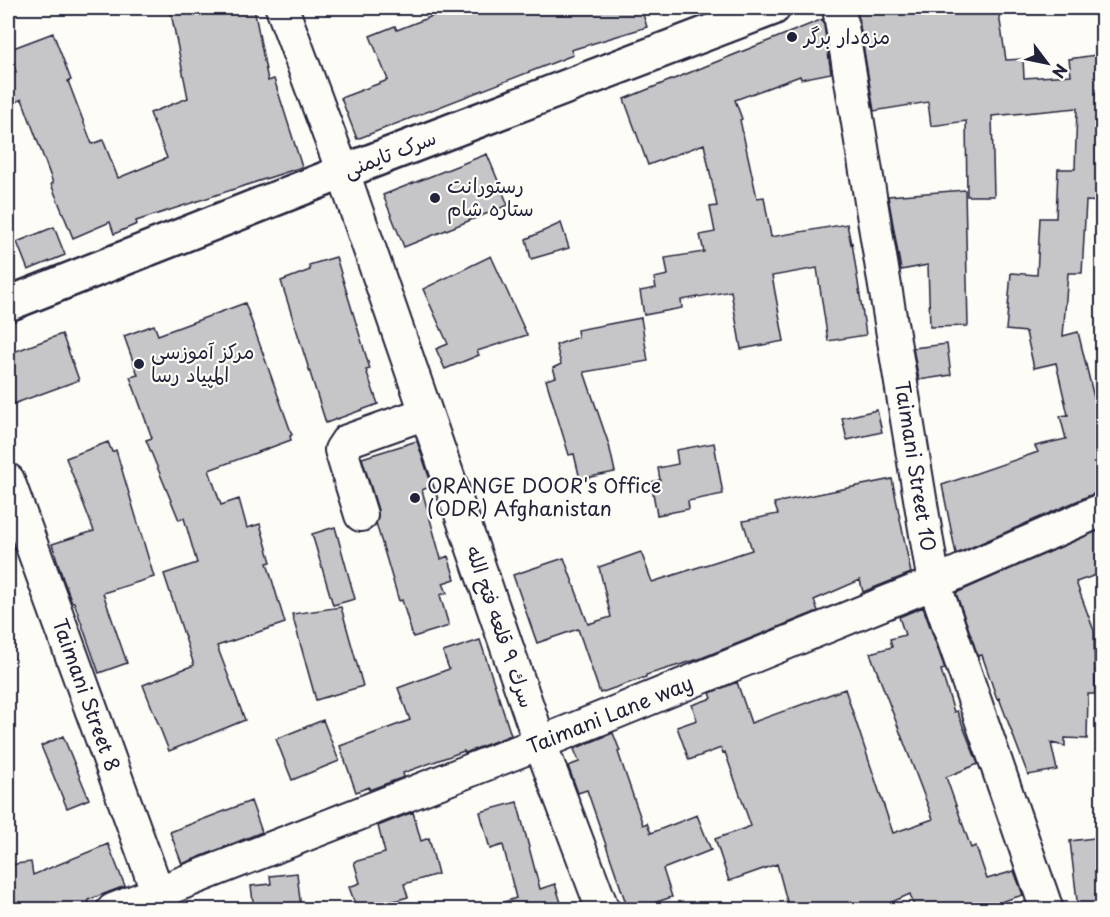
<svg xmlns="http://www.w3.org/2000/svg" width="1110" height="917" font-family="'Playpen Sans','Playpen Sans Arabic',sans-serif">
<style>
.building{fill:#c6c6c8;stroke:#22223b;stroke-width:1.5}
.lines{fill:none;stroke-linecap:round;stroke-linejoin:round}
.minor-casing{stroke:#22223b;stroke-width:36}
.secondary-casing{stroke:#22223b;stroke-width:38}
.minor{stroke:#fdfcf7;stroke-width:32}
.secondary{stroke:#fdfcf7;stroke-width:33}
.poi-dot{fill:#22223b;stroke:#fdfcf7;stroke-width:2}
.labels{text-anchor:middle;stroke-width:4.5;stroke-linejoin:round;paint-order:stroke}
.poi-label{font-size:20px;fill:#22223b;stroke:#fdfcf7;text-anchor:start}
.street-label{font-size:20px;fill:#22223b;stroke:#fdfcf7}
</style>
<rect width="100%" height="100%" fill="#fdfcf7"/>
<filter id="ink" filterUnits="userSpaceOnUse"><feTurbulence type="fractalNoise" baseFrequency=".0167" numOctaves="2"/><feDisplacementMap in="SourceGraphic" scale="12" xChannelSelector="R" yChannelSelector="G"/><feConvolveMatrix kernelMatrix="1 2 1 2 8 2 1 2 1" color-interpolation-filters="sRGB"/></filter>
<g filter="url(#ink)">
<!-- building -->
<path class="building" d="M170,8H254L268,81L274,79L302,167L136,221L137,224L114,234L110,222L73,238L51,184L53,183L22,99L14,103L8,87V76L16,72L8,50L53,33L71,80L68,81L92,144L103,140L118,178L167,158L150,113L188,98Z
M453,8H641L647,27L571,50L573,55L357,139L341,98L388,80L370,36L395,26L397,30Z
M857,8H998L1006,60L1023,59L1024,78L1071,75L1069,59L1102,54V202L1086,201L1082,273H1068L1063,336L1078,332L1097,410L1102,409V492L1095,493L956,554L942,485L1038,452L1035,446L1066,439L1060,416L1068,415L1056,363L1034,368L1026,332L1006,330L1011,273L1037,275L1040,218H1056L1058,169H1075L1077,108L992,116L994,196H967L966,121L931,126L928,102L874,111Z
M823,19L831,73L801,79L800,76L735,100L742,119L740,120L757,198L764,197L771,237L847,224L851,244L852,243L866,335L828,341L817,268L772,276L784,341L741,349L731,291L681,300L682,308L644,315L640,291L656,288L654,278L668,275L665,258L704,252L700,235L715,232L710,207L717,206L704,144L648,165L624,99Z
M487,154L508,205L404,247L383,195Z
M965,190L968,326L930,327L928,265L901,270L888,196Z
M561,223L569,248L531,259L526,239Z
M54,227L65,255L28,270L17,242Z
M491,256L527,335L477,351L479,355L445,369L436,349L448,344L423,289Z
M336,257L370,369L366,370L378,404L326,423L281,281L310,270L309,265Z
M245,303L292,435L290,436L291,440L209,470L221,505L239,499L247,528L260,524L271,562L267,563L285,623L217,646L245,720L169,751L143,685L194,665L164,574L197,563L184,518L179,520L146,440L152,438L130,377L138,375L124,336L154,325L158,335Z
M641,318L648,361L584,372L609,445L615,472L580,479L574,454L569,455L546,380L556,377L553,368L561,364L556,345L578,337L577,330Z
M62,334L79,380L8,406V354Z
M947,344L951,375L919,380L913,348Z
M877,410L882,432L847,440L842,418Z
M417,441L432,486L422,490L441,559L448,556L455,579L443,583L447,593L440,595L449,626L413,637L402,600L399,601L376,523L378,510L362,458Z
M108,442L112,452L116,450L154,577L103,593L127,663L99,673L74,602H72L63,579L52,544L94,531L66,458Z
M714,443L723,494L688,501L689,509L657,515L651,482L660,480L658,468L678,464L676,450Z
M892,479L911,573L863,592L860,580L814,600L818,611L699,659L646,675V677L600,693L578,629L537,643L513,575L564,558L588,624L611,617L599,567L641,552L652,582L752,550L743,521L778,514L774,503Z
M335,527L355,599L333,605L312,534Z
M1102,529V573L1076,582L1094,631L1095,694H1088L1087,739L1065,738V746L1051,743L1057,770L1028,775L999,698L997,699L982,655L978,656L956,593Z
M341,607L363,686L316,700L292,614Z
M923,607L945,669L941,670L954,712L957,711L978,764L946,777L971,848L976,846L987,879L1014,871L1023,895L1003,901L1006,909H915L910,894L876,909H789L777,864L729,881L715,839L751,826L725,752L723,753L721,748L689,760L677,727L697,720L692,705L712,698L710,693L737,682L751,723L845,689L893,833L933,819L870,653L892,647L890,639L905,635L899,617Z
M480,640L511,735L465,753L464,751L403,773L404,777L369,790V787L356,792L340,746L410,720L398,688L449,669L443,652Z
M323,720L339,761L292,780L276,739Z
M613,733L620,751L618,752L643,825L647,823L651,833L697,815L711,850L663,869L672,897L635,909H628L587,790L578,793L568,766L579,762L574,749Z
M63,736L89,799L67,808L41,746Z
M251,801L262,832L182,864L170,832Z
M517,802L540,889L555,884L563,909H493L492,906L516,898L503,845L490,849L480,812Z
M413,812L421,841L429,838L438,874L404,884L408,897L366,909H357L349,887L360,883L354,862L385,853L378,826Z
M1102,837V909H1078L1070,841Z
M108,844L125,886L88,900L89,903L73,909H8V865L31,862L33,875Z
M297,873L301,909H254L251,886L271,884L270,876Z"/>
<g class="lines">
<!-- minor casing -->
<g class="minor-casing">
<path id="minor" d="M282,8L343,172L540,743L603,910
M839,8L934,583L1047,910
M8,480L164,910
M361,515L341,450L347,441L426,413
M113,910L540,743L934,583L1102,510"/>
</g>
<!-- secondary casing -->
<g class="secondary-casing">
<path id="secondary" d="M8,304L343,172L773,8"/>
</g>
<!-- minor -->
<use href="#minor" class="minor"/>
<!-- secondary -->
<use href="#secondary" class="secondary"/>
</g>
</g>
<!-- markers -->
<g class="poi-dot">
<circle cx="792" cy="37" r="6"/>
<circle cx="435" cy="198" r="6"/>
<circle cx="139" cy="364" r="6"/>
<circle cx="415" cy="498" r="6"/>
</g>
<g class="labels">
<!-- poi labels -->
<g class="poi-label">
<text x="804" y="44">مزه‌دار برگر</text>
<text x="447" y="193">رستورانت<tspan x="447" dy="23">ستاره شام</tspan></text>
<text x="151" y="359">مرکز آموزسی<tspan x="151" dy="23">المپیاد رسا</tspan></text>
<text x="427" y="493">ORANGE DOOR's Office<tspan x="427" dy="23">(ODR) Afghanistan</tspan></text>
</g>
<!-- street labels -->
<g class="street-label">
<text transform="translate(390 154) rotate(-21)" y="7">سرک تایمنی</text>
<text transform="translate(915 466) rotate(81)" y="7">Taimani Street 10</text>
<text transform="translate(500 627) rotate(71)" y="7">سرك ٩ قلعه فتح الله</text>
<text transform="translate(86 695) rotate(70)" y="7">Taimani Street 8</text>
<text transform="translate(610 715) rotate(-22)" y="7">Taimani Lane way</text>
</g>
</g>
<!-- margin -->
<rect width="1110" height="917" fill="none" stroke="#fdfcf7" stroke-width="30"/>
<rect x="15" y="15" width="1080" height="887" fill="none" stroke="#22223b" stroke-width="2" filter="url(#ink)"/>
<!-- north arrow -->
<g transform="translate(1047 63) rotate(122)" stroke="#fdfcf7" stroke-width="4.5" paint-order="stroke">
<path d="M0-4.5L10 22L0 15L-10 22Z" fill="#22223b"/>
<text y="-9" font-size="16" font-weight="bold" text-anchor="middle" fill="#22223b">N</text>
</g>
</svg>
